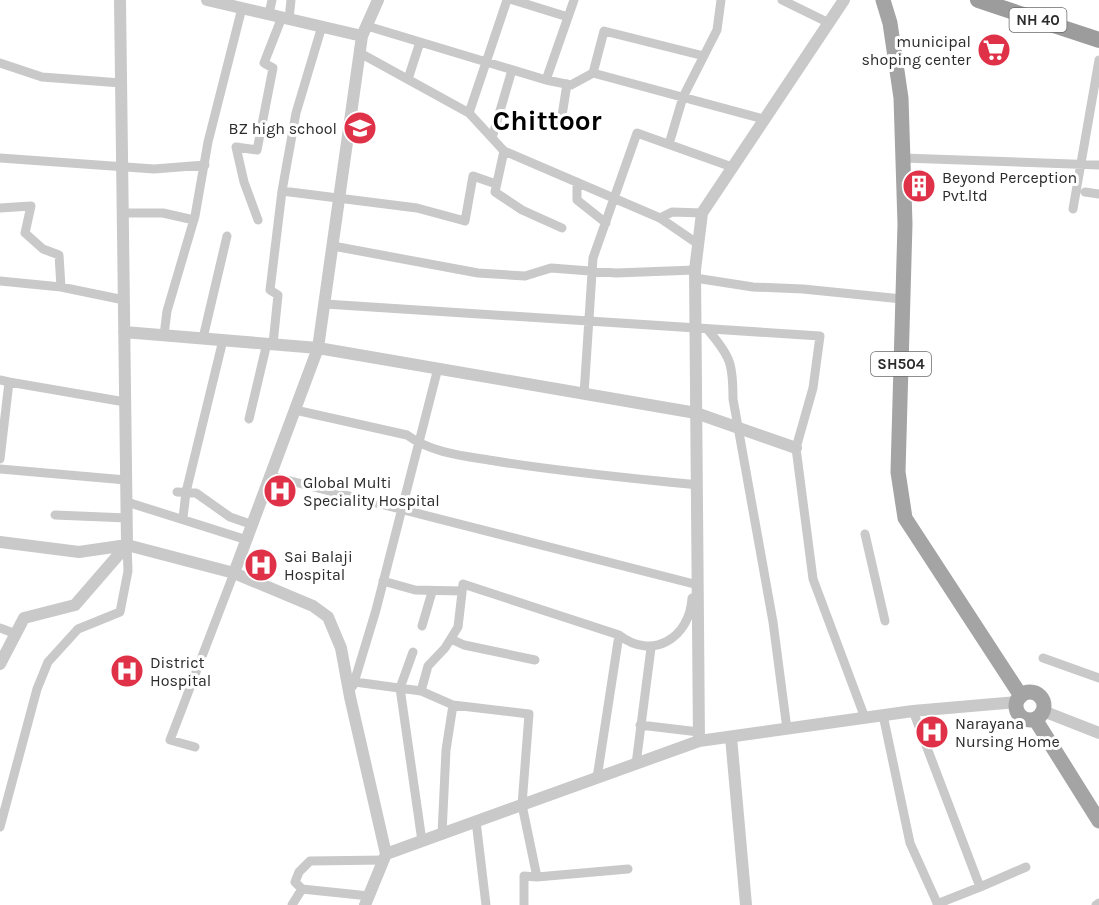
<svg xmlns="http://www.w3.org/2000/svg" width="1099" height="905" font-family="Karla,sans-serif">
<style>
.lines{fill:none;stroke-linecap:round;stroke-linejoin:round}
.minor{stroke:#c9c9c9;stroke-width:9}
.tertiary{stroke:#c9c9c9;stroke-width:12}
.primary{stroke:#a4a4a4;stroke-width:15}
.trunk{stroke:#9c9c9c;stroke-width:16}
.labels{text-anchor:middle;stroke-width:6;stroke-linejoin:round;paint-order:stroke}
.shield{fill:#fff;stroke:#6b6b6b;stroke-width:1.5}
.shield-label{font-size:15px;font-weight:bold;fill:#2c2c2c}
.poi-label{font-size:16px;fill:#2c2c2c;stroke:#fff;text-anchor:start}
.town-label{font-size:28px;font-weight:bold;fill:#000;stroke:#fff}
</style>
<rect width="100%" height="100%" fill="#fff"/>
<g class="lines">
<!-- minor -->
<path class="minor" d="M513,0L568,17
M782,0L827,22
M269,14L272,0
M289,19L291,0
M367,26L546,80L574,0
M360,53L469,113L504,151L660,218L698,244
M0,63L42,77L121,83
M593,73L604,31L704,56
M408,79L420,42
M546,80L571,85L593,73L763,119
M469,113L507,0
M561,122L567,84
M492,138L512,70
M669,144L683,97L717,30L721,0
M504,151L495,192L522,210L562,228
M0,158L154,169L205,165
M903,158L1099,165
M577,182V200L606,223
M282,191L417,208L465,221L473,176L496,184
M1085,192L1099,194
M0,208L31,206L25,233L43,249L59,255L61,287
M1073,209L1099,60
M123,213H163L194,220
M660,218L672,212L702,213
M258,220L244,182L236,147L257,150L273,68L264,63L282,17
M333,246L478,273L525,276L551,268L616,273L695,270
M695,278L753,287L803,289L902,299
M0,281L61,287L124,300
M325,304L820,336L813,388L796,448L813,579L865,718
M708,330C731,357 733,364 733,399L773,622L787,729
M164,335L167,311L195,216L208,142L242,8
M203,338L227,236
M273,344L278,295L270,290L282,191L296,113L322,26
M0,380L9,382L0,459
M9,382L125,402
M584,394L593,258L637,133L732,167
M295,410L407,435C431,453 465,456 495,461C562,472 629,478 697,485
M249,419L267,343
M0,469L126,480
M271,476L698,585
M177,492L196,493L230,517L253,525
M127,502L247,540
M55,515L127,518
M183,518L186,492L223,340
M865,534L885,621
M383,581L415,590L462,591
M422,626L432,592
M0,628L16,634
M619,635C652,661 690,638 692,598
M451,639L464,645L535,660
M413,652L400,688L422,841
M1043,658L1099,678
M355,682L421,691L428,666L445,648L458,627L463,584L619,635L597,778
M353,686L376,610L438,368
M421,691L453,705L529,714L522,805L537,877L524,876V905
M913,711L980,887L937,904
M883,715L910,843L938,905
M640,725L699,732
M195,747L170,740L234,573
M636,764L651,648
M476,821L486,905
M0,827L37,689L48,662L78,629L120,612L128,571L127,545
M442,834L446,750L453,705
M537,877L628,869
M980,887L1026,867
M302,889L295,882L299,872L310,861L384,860
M292,905L302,889L369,896
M1096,905L1099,903"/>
<!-- tertiary -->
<path class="tertiary" d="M207,0L362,36
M124,332L318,348L696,413L796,448
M0,542L79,552L127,545L120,0
M234,573L318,348L362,36L378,0
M0,664L24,618L75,605L127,545L234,573L313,606L328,617L341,648L350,697L386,854L365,905
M1043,711L1099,733
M731,737L746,905
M699,741L695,270L702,213L844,0
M386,854L699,741L913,711L1017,702"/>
<!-- primary -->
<path class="primary" d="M883,0L890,23L901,98L905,224L898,472L905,518L1021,696
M1016 706a14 14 0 1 1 28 0a14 14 0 1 1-28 0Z
M1035,719L1099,821"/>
<!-- trunk -->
<path class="trunk" d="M978,0L1099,40"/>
</g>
<!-- icons -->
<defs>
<g id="supermarket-disc" transform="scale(1.725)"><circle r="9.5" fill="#df3248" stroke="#fff"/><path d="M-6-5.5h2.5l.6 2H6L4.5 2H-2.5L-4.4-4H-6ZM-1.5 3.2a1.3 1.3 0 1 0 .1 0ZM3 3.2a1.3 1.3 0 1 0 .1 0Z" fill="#fff"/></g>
<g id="school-disc" transform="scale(1.725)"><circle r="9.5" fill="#df3248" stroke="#fff"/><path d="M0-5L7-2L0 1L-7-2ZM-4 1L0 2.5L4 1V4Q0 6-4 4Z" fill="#fff"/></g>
<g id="building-disc" transform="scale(1.725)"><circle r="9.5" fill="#df3248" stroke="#fff"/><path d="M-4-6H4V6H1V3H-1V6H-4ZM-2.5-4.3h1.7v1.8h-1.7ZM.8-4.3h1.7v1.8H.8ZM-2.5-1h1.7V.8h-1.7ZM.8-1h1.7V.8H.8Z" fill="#fff"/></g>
<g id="hospital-disc" transform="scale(1.725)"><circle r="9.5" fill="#df3248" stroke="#fff"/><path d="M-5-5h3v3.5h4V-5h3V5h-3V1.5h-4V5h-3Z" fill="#fff"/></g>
</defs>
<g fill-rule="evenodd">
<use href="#supermarket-disc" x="994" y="50"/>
<use href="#school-disc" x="360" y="128"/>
<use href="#building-disc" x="919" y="186"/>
<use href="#hospital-disc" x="280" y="491"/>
<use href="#hospital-disc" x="261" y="565"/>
<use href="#hospital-disc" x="127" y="671"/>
<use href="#hospital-disc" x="932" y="732"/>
</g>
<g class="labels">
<!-- shield labels -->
<g class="shield">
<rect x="1009.5" y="8" width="57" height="24" rx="4.5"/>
<rect x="871" y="352" width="60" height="24" rx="4.5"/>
</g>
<g class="shield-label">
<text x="1038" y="25">NH 40</text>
<text x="901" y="369">SH504</text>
</g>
<!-- poi labels -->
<g class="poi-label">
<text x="971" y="47" text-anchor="end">municipal<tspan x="971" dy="18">shoping center</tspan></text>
<text x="337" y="134" text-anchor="end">BZ high school</text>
<text x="942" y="183">Beyond Perception<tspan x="942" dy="18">Pvt.ltd</tspan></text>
<text x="303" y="488">Global Multi<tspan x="303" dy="18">Speciality Hospital</tspan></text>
<text x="284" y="562">Sai Balaji<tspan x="284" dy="18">Hospital</tspan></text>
<text x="150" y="668">District<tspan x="150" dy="18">Hospital</tspan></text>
<text x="955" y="729">Narayana<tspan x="955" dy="18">Nursing Home</tspan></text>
</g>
<!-- town labels -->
<g class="town-label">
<text x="547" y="130">Chittoor</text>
</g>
</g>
</svg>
